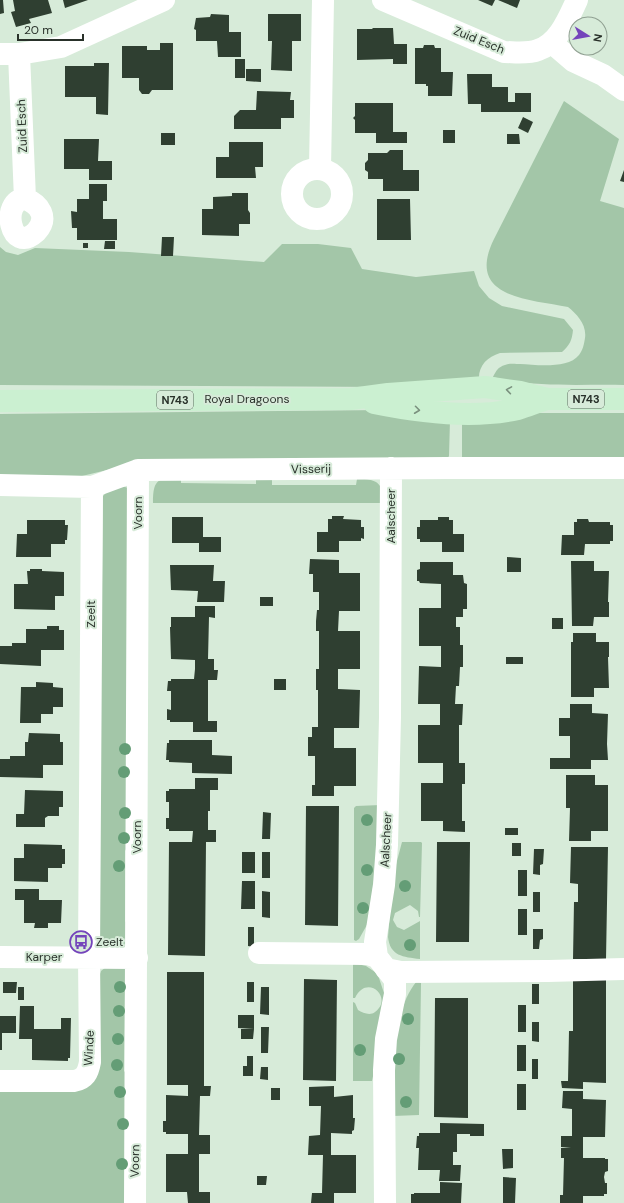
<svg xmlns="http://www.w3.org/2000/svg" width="624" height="1203" font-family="'DM Sans',sans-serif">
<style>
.green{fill:#a3c6a8}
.building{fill:#2f3f31}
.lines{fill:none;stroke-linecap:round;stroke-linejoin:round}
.minor{stroke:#fff;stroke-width:22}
.major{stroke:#cbf0d1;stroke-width:22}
.tree{fill:#649d76}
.oneway{stroke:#7a907e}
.labels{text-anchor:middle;stroke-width:4;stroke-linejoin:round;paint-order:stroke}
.shield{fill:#d7ebd9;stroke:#5d695e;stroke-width:1}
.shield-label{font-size:11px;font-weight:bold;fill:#29312a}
.street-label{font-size:12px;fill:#29312a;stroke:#d7ebd9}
.poi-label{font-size:12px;fill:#29312a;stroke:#d7ebd9;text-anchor:start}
</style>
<rect width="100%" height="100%" fill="#d7ebd9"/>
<!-- green -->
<path class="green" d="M564,101L619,139L600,201L624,208V385C580,384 535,388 493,377C496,371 498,367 505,365C509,363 516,364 520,364C537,365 568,369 579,355C583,350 584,344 585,338C587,325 577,314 568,307C528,299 465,298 494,239Z
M282,244H318L351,248L362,269L416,277L474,271L479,286L489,298L502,306L564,319L573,330C572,340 570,345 562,352L500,353C487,357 478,366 479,380L389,387L0,385V247L6,252L18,255L35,248L129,252L264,262Z
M385,410L450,420L449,456L446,461L153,459L82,476L0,475V414Z
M527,413H624V463L462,457V419Z
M181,477V483L256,484V478H272V485H356L357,479C376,478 384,483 384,503H153C153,477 159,479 181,477Z
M119,485L128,488L132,838L125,851V921L132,931L126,949H106L98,939L103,496L111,487Z
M381,805V830L368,923L359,939L356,941L354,940V808L356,806Z
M402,842H421L422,843L420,917H419L418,911L410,905L395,913L393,920L397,927L404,930L420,921V959C403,957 390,956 388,937L393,876Z
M353,963L366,966L375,972L379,978L385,996L377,1057L372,1081H353V1002L355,1003L358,1010C363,1013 370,1016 375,1012C394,998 367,973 355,998H353Z
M106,967H126L131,985L125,992L124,1071L130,1077L129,1203H0V1090H75L99,977L101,971Z
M417,981L421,983L419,1115L393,1116C394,1076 390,1013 417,981Z"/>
<!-- building -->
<path class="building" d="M0,0H3L4,13L0,14Z
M13,0H48L52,13L29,19L31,23L16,27L11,12L15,11Z
M63,0H88L65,8Z
M478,0H495L492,6Z
M498,0H520L517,8Z
M211,14L229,15V32H241V57H218L217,41H196V30L194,29L196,18L210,17Z
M268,14H301V41H292V71L271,70L272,41H268Z
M373,28H393L394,44H407V64H393V59L357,60V29H372Z
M160,43H173V90H152L149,94H142L139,90V78H122V46H147V50H160Z
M424,45H434L435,48H441V72H453L452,96H428V86H426V84H415V48H423Z
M235,59H245V78H235Z
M94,63H109L108,115L96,114V97H65V66H94Z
M246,69H261V82L246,81Z
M467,74H492V87H508V102H515V93H531V112H481V104H468Z
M257,91L291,92L290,100H294V118H281V129H234V116L240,110H256Z
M355,103H393V132H407V143H376V133H355V120L353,118L355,116Z
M523,117L533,122L528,133L518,128Z
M443,130H455V143H443Z
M161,133H175V145H161Z
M507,134H519L520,144H507Z
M64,139H99L98,161H112V180H89V169H64Z
M229,142H263V167H255L256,178H216V157H229Z
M390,150H403V170H419V191H383V179H368V172L365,170V163L368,160V153H387Z
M624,170V182L620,181Z
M89,184H107V201H103V219H117V240H77V228H72L71,211L77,212V199H89Z
M232,193H248V210L250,213V224H239V236L202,235V209H213V197L232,196Z
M377,199H410L411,240H377Z
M162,237H174L173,256H161Z
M105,241H115V249H104Z
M83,243H88V248H83Z
M332,516H344L343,519L361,520V527H364V539L361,538V541H339V552H317V532H328V519H332Z
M172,517H203V537H221V552H199V543H172Z
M438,517H449V520H453V534H464V552H442V542H420V539H417V527H420V520H438Z
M577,519H588L589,522H610V525H613V541H610V544H585L584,555H561L562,535H574V522H577Z
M27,520H65V525H68L67,540H65V544H51V557H16L17,534H27Z
M507,557L521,558V572H507Z
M310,559L339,560V573H360V611H339L338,631H360V669H338V689L360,690L359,728H334V748H356V786H334V796H312V785H315V756H308V737H312V727H318V690H316V669H319V631H316V621L317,610H319V592H313V574H309Z
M571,561H594V571H609L608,602H609V617H594L593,626H572Z
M420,562H453V575H463L464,583L467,584V609H463V617H456V627H460V645H463V667H460L459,686H456L455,704H463L462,725H459V763H465V784H462V821H465V832L443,831V821H421V783H443V763H418V725H440V704H418L419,666L441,667V646H419V608H441V584L420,583L419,581H417V570L420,569Z
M170,565H214L213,581H225L224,602H197L198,591L171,590Z
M30,569H42V571L64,572V596H55V610L14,609V584H28L27,571H30Z
M260,597H273V606H260Z
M195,606H215V618L209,617L208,659H214V670H218L217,680H208V721H217V732H193V722H170V720H167V709L171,710V691H167L168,681H171V679H194L195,669V660L171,659L170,627H171V617H195Z
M552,618H563V629H552Z
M47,626H59V630H64V650H41V666L0,664V646H12V643H26V629H47Z
M573,633H596V642H609V657H608L609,688H594V697H571V642H573Z
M506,657H523V664H506Z
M274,679H286V690H274Z
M36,682L53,683V687L63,688V707H53V714H41V723H20L21,687H36Z
M570,704H592V713L608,714L607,744L608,760H591V769H550V758H570V736H559V718H570Z
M29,733L60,734V742H63V765H43V778L0,777V759H10V756H25V742H28Z
M169,740H212V755L232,756V774L192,773V763L169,762V760H166L167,743H169Z
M566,775H595V785H608V831H591V841H569L570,808H566Z
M195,778H218V790H210V811H208V830H216V842H206L205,956L168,955L169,842H192L193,831H169V829H166V818H169V802H166V791H169V789H195Z
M25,790L63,791V807H59V816H48L45,818V827H16V814H24Z
M306,806H339L338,926L305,925Z
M263,812L271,813L270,839H262Z
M505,828H518V835H505Z
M437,842H470L469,942H436Z
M512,843H521V856H512Z
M24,844L62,845V849H65V864H62V868H48V882L14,881V858H24Z
M571,847H608L606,959H573L574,902H578V884L570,883Z
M534,849H544L543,864L540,865V875L533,874Z
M242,852H255V873H242Z
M262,852H270V878H262Z
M518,870H527V896H518Z
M242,881H255V909H241Z
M15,889H39V900H62L61,923H48V928H34L35,923H24V900H15Z
M262,891L270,892V918L262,917Z
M533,892H540V912H533Z
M518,909H527V935H518Z
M248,927H254V947L248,946Z
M533,929H543V939L540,940L539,949H533Z
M167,972H204V1086H211L210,1096H200L199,1135H210V1154H199V1192H210V1203H188L187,1192H166V1154H188V1134H166V1132H163V1121H166V1095L188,1096V1085H167Z
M573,975L606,976V1083L583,1082V1089L562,1088L561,1081H568L569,1031H573Z
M304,979L337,980L336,1081L303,1080Z
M3,982H17L16,993H3Z
M247,982H254V1002H247Z
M532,984H539V1004H532Z
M18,987H24V1000H18Z
M261,987H269V1015L260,1014Z
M435,998H468V1118L434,1117Z
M518,1005H526V1032H518Z
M20,1006H34V1029H61V1018H71L70,1058H68V1061L32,1060V1039H19Z
M238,1015H254V1029L238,1028Z
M0,1016H16V1033H2V1050H0Z
M532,1022H539V1042L532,1041Z
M261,1027H269L268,1053H261Z
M241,1029H254L253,1039H241Z
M517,1045H526V1071H517Z
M247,1056H253V1076H243V1066H247Z
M532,1059H538V1079H532Z
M261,1067H268V1080L260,1079Z
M517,1084H526V1110H517Z
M334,1086V1097L353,1095V1118H355L354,1130L352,1131V1134L331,1133V1155H356V1193H334V1203H311L312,1193H322L323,1155H308L309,1136L320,1135L321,1106H309V1087Z
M271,1088H280V1100H271Z
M563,1091H583V1099L606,1100L605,1137H583V1158H605V1159H608V1171L605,1172L604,1177L605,1183H607V1194H604V1196H583V1203H560V1195H563L564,1158H561V1148L571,1147H561V1136H572V1109L562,1108Z
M440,1123L484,1124V1136H470V1134H457V1152H453V1165H461L460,1181H439L440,1170H418L419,1148H416L417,1136H419V1133H440Z
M502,1149H513V1168L503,1169Z
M257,1176H267L266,1185H257Z
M503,1177L516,1178L515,1203H503Z
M440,1182L462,1183L461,1203H411V1194H414V1193H440Z"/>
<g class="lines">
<!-- minor -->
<path class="minor" d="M383,0L504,52C514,52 528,54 538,50C559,43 568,19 577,0
M552,43L573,61L603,75L624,90
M0,54H19L61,47L164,0
M19,54L25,199C40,204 49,218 36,232C10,256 0,200 25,199
M292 194a25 25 0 1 1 50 0a25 25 0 1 1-50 0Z
M320,169L323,0
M0,485L92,487L138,470L448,468H624
M259,953L368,954L377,957
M0,957L137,958
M386,969L401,972L548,971L624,969
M0,1081H74C85,1079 88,1073 90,1062L89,957L92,487
M135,1203L138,470
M385,1203L384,1070L386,1039L395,994V980L377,957L375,942L384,885L387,845L390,717L391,468"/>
<!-- major -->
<path class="major" d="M0,401L351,399L388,394L485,387L520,392L547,399H624
M374,403C418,412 473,419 518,409C528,406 537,402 547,399"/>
</g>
<!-- trees -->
<g class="tree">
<circle cx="125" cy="749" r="6"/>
<circle cx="124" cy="772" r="6"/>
<circle cx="125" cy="813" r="6"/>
<circle cx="367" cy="820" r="6"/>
<circle cx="124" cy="838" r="6"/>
<circle cx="119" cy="866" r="6"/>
<circle cx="367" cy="870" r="6"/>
<circle cx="405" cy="886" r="6"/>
<circle cx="363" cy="908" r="6"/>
<circle cx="410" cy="945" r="6"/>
<circle cx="120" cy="987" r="6"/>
<circle cx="119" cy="1011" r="6"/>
<circle cx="408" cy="1019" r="6"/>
<circle cx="118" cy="1039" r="6"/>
<circle cx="360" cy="1050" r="6"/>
<circle cx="399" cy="1059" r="6"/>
<circle cx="117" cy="1065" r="6"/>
<circle cx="120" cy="1092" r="6"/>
<circle cx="406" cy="1102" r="6"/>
<circle cx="123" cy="1124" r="6"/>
<circle cx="122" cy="1164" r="6"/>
</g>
<!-- one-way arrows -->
<defs><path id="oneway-chevron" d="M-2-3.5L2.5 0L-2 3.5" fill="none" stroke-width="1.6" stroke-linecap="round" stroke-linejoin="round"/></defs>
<g class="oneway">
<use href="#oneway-chevron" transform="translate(509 390) rotate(-171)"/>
<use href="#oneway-chevron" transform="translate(417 410) rotate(7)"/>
</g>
<!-- icons -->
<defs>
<g id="bus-ring" transform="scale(1.15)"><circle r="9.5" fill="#d7ebd9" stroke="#7444bb" stroke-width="1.5"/><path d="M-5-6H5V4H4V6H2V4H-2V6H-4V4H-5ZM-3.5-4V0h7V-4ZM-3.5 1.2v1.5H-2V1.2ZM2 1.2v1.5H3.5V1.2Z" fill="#7444bb"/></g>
</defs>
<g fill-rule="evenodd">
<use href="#bus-ring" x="81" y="942"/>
</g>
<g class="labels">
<!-- shield labels -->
<g class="shield">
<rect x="568" y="390" width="36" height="18" rx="3"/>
<rect x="157" y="391" width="36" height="18" rx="3"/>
</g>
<g class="shield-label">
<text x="586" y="403">N743</text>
<text x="175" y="404">N743</text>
</g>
<!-- street labels -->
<g class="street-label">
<text transform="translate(479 40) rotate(22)" y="4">Zuid Esch</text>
<text transform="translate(22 126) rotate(-92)" y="4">Zuid Esch</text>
<text x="247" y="403">Royal Dragoons</text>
<text transform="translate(311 469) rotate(-1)" y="4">Visserij</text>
<text transform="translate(138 513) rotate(-90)" y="4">Voorn</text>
<text transform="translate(391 516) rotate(-90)" y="4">Aalscheer</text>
<text transform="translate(91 614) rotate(-90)" y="4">Zeelt</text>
<text transform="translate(137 837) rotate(-90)" y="4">Voorn</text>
<text transform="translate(386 840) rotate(-87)" y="4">Aalscheer</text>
<text x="44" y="961">Karper</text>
<text transform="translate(89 1048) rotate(-87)" y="4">Winde</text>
<text transform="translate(135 1161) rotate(-89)" y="4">Voorn</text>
</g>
<!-- poi labels -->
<g class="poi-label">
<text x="96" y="946">Zeelt</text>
</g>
</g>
<!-- north arrow -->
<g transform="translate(588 36) rotate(101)"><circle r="19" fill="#d7ebd9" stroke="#91a193"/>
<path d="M0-3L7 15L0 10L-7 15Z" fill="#7444bb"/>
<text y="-6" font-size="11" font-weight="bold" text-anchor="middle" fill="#29312a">N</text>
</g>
<!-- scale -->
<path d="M18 34v6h65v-6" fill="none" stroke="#29312a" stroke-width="2"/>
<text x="24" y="34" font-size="12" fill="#29312a" stroke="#d7ebd9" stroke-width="3" paint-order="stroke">20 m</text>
</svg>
